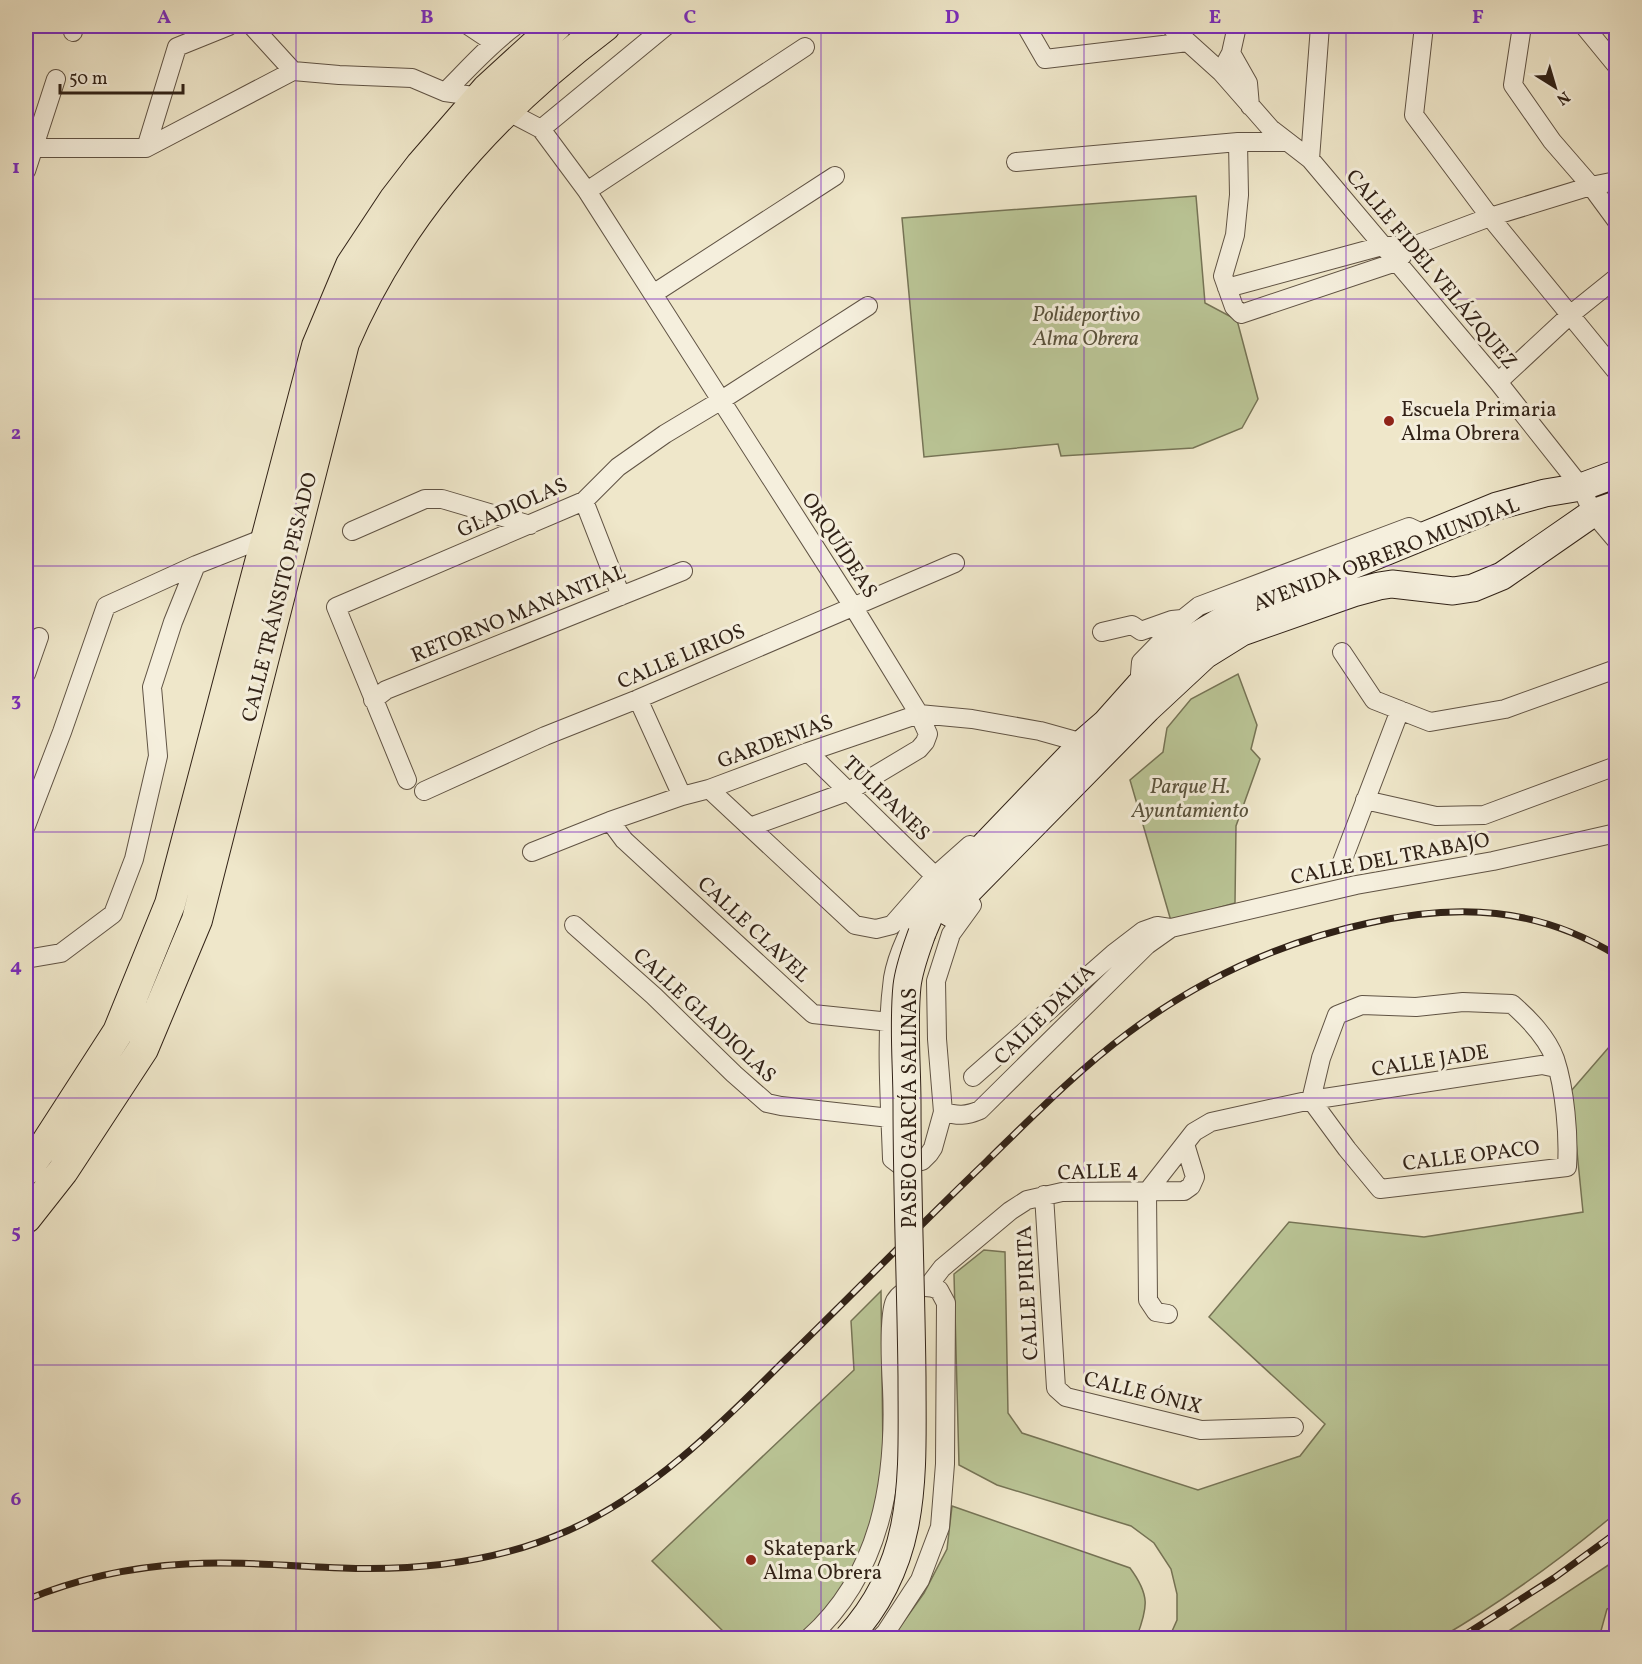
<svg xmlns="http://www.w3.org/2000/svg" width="1642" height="1664" font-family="Vollkorn,serif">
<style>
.green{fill:#bac596;stroke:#767456;stroke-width:1.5}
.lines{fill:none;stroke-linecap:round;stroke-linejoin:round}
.minor-casing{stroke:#605344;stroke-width:20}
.secondary-casing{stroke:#312217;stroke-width:29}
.primary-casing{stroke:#312217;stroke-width:32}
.minor{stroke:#f5efdd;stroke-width:18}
.secondary{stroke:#f5efdd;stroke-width:27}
.primary{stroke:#efe7ca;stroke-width:30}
.rail-casing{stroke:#312217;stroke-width:7}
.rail{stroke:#f5efdd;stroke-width:4.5;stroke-dasharray:14;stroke-linecap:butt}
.secondary-bridge-casing{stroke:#312217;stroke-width:29;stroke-linecap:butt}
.secondary-bridge{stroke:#f5efdd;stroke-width:27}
.grid{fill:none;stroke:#7b2cbf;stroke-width:1.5;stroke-opacity:0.55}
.poi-dot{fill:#8f2418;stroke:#f5efdd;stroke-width:2}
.labels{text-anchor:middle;stroke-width:6;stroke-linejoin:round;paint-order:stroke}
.street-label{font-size:21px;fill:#312217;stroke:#f5efdd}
.park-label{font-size:21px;font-style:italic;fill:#5a533d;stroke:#f5efdd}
.poi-label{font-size:21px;fill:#312217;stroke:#f5efdd;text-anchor:start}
.neatline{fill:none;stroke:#7b2cbf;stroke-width:2}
.grid-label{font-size:20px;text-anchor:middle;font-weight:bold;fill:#7b2cbf}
</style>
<rect width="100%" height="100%" fill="#efe7ca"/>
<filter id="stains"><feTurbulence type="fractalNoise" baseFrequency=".00333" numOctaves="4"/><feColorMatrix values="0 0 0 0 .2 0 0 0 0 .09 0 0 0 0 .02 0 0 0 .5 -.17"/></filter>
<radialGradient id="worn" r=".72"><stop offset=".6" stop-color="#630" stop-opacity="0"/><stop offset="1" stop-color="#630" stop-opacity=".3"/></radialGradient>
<!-- green -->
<path class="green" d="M1196,196L1205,303L1237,320L1258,399L1242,428L1193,448L1061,456L1058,444L924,457L902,218Z
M1238,674L1257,725L1251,749L1260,759L1236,826L1235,903L1171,921L1130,780L1163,752L1167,728L1191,699Z
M1616,1039V1513C1561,1559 1502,1602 1440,1638H1169L1177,1620V1594L1171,1569L1154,1543L1131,1526L997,1485L959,1465L954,1274L984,1250L1005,1252L1008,1413L1022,1433L1198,1490L1300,1456L1325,1424L1209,1317L1289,1222L1424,1237L1583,1212L1571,1091Z
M881,1291L883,1454L878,1504L864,1553L843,1590L802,1638H730L652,1561L854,1370L851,1321Z
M952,1506L1130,1568C1150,1595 1148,1607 1137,1636L1134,1638H892L924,1593L947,1549Z
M1616,1560V1605L1607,1609L1599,1638H1498Z"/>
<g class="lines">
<!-- minor casing -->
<g class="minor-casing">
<path id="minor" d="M252,26L293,71L339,75L412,78L445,92L480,97L541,129L587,191L854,608L919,714L928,734L925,742L919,749L849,791L750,827
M469,26L493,42
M1026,26L1045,59L1188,42
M1170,26L1221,72L1271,129L1310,159L1498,382L1581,487L1593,513L1616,540
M1424,26L1414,115L1490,217L1616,371
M1522,26L1513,85L1552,141L1591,186L1616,220
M1584,26L1616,65
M73,32L74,26
M1231,53L1248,83L1250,106
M1225,64L1231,53L1237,26
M445,92C468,69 489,45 515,26
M541,129L666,26
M1238,142L1239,195L1235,235L1223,276L1234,307L1241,314L1396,262L1403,255
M26,148H146L293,71
M146,148L177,47L229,26
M1310,159L1320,26
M1016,162L1238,142H1287
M26,171L56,79
M587,191L805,47
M1227,288L1382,246H1413L1490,217L1591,186L1616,181
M653,294L835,176
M1498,382L1570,315L1616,278
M584,501L621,596
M352,531L425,499H442L530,525
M1102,632L1132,625L1141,631L1172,620L1182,619
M1342,652L1374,700L1430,722L1505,709L1616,669
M26,674L39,637
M1139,686L1141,662L1184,618L1199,606L1409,527L1428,536
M638,699L682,796
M373,700L386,690L683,571
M808,752L935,876
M407,780L336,607L584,501L618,467L665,434L720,401L868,306
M709,789L855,925L876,929L892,925L935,876L970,845
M424,791L545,736L638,699L955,563
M1365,800L1436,816L1484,815L1616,766
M610,821L624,840L813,1014L890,1022
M26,826L62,732L106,606L196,565
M532,852L610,821L682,796L709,789L808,752L919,714L972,719L1040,731L1083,743
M1342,862L1400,710
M926,902C912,923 897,954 893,978C885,1038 890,1099 892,1159L900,1165L922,1161L929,1154L933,1148L943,1112L937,1039L936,981L951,934L972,905
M574,925L654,996L734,1074L767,1103L781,1106L890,1118
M26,959L61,953L113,914L134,859L158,756L152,687L173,622L196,565L267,537
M1463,1002L1512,1004C1529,1019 1547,1037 1555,1059C1565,1089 1569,1136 1567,1167L1380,1189L1347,1149L1311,1100L1321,1058L1337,1015L1362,1005L1416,1007Z
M973,1077L1113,954L1143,931L1157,926L1170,928
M943,1112C958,1116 966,1116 980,1110L1147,945L1171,928L1356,885L1493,861L1616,833
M1044,1195L1056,1388L1066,1397L1201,1430L1294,1427
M929,1285L942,1268L1010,1211L1027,1200L1062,1192L1184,1191L1191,1186L1195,1177L1185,1144
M1168,1314L1156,1312L1148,1300L1147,1192L1194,1132L1211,1122L1311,1100L1542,1065L1556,1068
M809,1638C881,1574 896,1479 892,1388C891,1370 888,1315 895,1301C903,1287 926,1284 939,1290L946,1303L945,1464L940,1527L920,1580L886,1632L880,1638"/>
</g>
<!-- secondary casing -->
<g class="secondary-casing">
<path id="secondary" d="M950,913L966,893L1147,709L1205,655L1242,632L1353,593L1379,586L1392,584L1453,591L1473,588L1502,576L1593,513L1616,505
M922,933L930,914L963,868L1083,743L1106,723L1139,686L1196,636L1233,614L1497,506L1545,493L1581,487L1616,474"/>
</g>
<!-- primary casing -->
<g class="primary-casing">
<path id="primary" d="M26,1170L47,1142L118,1032L170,904L317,346L351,265L394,200L421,165L487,89L556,26
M26,1218L63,1171L143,1049L197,920L344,343C399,214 495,109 605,26"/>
</g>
<!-- minor -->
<use href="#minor" class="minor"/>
<!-- secondary -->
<use href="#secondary" class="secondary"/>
<!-- primary -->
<use href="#primary" class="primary"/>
<!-- rail casing -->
<g class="rail-casing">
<path id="rail" d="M26,1600C76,1579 131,1567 186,1564C238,1561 290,1566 342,1568C418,1571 497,1562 567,1531C651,1494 719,1426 783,1362C851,1296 917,1228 986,1162C1032,1117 1077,1071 1128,1033C1200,979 1281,942 1369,923C1458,903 1537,907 1616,955
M1460,1638L1554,1578L1616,1533"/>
</g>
<!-- rail -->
<use href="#rail" class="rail"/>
<!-- secondary-bridge casing -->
<g class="secondary-bridge-casing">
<path id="secondary-bridge" d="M848,1638C919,1561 912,1475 912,1377C911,1286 907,1195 907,1104C907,1065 903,1025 907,986C909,968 916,950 922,933"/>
</g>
<!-- secondary-bridge -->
<use href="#secondary-bridge" class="secondary-bridge"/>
</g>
<!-- grid -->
<path class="grid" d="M296,26V1638M558,26V1638M821,26V1638M1084,26V1638M1346,26V1638M26,299H1616M26,566H1616M26,832H1616M26,1098H1616M26,1365H1616"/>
<!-- markers -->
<g class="poi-dot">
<circle cx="1389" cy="421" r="6"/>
<circle cx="751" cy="1560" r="6"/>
</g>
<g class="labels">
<!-- street labels -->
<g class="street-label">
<text transform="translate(1432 269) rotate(50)" y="7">CALLE FIDEL VELÁZQUEZ</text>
<text transform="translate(512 507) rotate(-24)" y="7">GLADIOLAS</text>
<text transform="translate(840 545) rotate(57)" y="7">ORQUÍDEAS</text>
<text transform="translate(1386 554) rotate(-21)" y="7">AVENIDA OBRERO MUNDIAL</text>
<text transform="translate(279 597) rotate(-76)" y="7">CALLE TRÁNSITO PESADO</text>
<text transform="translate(518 613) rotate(-22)" y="7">RETORNO MANANTIAL</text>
<text transform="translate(681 656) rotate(-23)" y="7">CALLE LIRIOS</text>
<text transform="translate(775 741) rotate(-20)" y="7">GARDENIAS</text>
<text transform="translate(887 798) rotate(44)" y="7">TULIPANES</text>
<text transform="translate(1390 858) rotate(-11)" y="7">CALLE DEL TRABAJO</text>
<text transform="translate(754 929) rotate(43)" y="7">CALLE CLAVEL</text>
<text transform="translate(1044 1014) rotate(-45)" y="7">CALLE DALIA</text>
<text transform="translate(705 1015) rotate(43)" y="7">CALLE GLADIOLAS</text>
<text transform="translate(1430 1060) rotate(-9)" y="7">CALLE JADE</text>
<text transform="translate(909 1108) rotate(-90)" y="7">PASEO GARCÍA SALINAS</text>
<text transform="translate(1471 1155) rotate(-7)" y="7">CALLE OPACO</text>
<text transform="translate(1098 1171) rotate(-2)" y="7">CALLE 4</text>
<text transform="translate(1027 1293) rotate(-93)" y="7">CALLE PIRITA</text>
<text transform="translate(1143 1392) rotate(14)" y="7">CALLE ÓNIX</text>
</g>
<!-- park labels -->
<g class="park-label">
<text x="1086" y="321">Polideportivo<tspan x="1086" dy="24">Alma Obrera</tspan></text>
<text x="1190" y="793">Parque H.<tspan x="1190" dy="24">Ayuntamiento</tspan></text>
</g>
<!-- poi labels -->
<g class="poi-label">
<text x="1401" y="416">Escuela Primaria<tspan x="1401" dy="24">Alma Obrera</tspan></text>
<text x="763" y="1555">Skatepark<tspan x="763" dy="24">Alma Obrera</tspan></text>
</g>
</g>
<!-- margin -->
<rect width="1642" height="1664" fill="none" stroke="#efe7ca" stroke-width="66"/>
<!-- north arrow -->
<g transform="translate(1555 87) rotate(143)" stroke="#f5efdd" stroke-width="4.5" paint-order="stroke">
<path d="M0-4.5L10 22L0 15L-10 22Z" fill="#312217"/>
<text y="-9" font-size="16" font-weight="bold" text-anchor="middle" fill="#312217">N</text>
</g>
<!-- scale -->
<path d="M60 84v9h123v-9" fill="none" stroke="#312217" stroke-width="3"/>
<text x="69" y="84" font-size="18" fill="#312217" stroke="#f5efdd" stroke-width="4.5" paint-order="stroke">50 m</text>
<rect x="33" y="33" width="1576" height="1598" class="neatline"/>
<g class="grid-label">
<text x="164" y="23">A</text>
<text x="427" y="23">B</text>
<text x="690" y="23">C</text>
<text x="952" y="23">D</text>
<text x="1215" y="23">E</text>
<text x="1478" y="23">F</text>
<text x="16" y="173">1</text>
<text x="16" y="439">2</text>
<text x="16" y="706">3</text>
<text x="16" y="972">4</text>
<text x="16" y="1238">5</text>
<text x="16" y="1505">6</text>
</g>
<rect width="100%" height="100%" filter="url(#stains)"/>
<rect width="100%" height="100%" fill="url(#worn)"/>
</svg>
